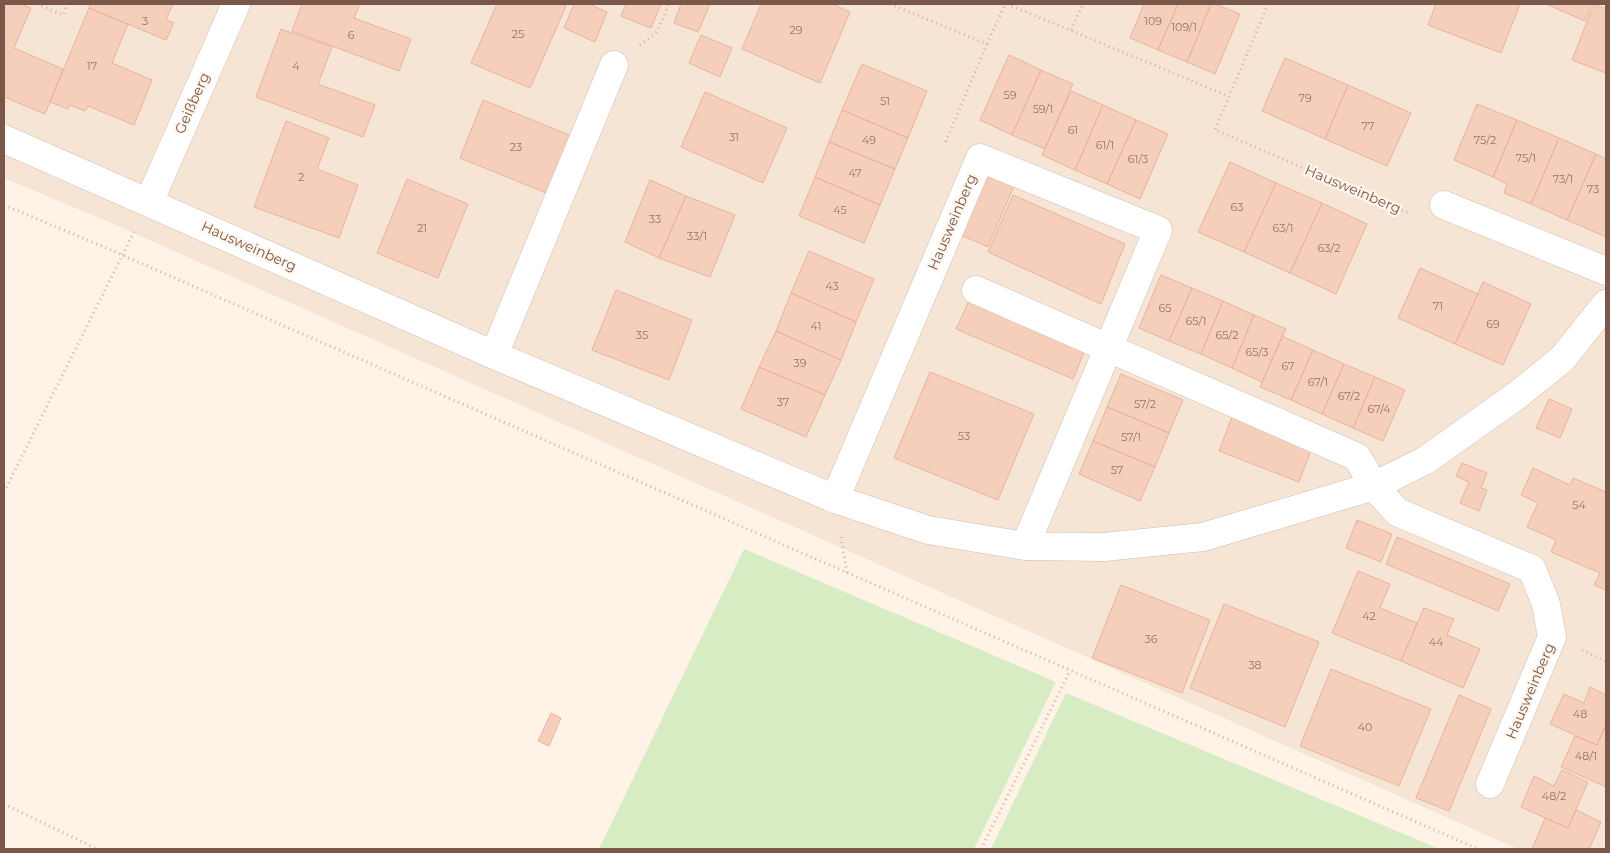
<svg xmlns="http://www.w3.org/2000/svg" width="1610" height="853" font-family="Montserrat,sans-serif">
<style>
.residential{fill:#f6e4d4}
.green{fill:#d7ecc3}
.building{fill:#f5cfbc;stroke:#e8b49b}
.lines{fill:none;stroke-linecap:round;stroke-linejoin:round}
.minor-casing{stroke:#d3bcae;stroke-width:29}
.path{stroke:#dab29f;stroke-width:3;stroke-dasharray:1 4;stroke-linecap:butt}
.minor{stroke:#fff;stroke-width:28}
.labels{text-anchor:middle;stroke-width:4.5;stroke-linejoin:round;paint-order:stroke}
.number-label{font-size:11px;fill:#987566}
.street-label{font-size:14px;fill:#795749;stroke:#fff7ee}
</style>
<rect width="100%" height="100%" fill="#fef3e6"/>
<!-- residential -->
<path class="residential" d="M4,4H1606V849H1518L109,222L4,178Z"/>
<!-- green -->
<path class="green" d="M744,549L1056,682L974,849H599Z
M1066,693L1423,842L1438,849H991Z"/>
<!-- building -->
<path class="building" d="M4,4H20L31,8L14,48L63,69L45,114L4,97Z
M91,4H173L166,20L174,23L166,40L89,8Z
M302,4H360L354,18L411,39L399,71L292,31Z
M497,4H561L566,6L530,88L471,63Z
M574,4H589L607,12L595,42L564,28Z
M626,4H661L651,28L621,16Z
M681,4H710L698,32L674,23Z
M761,4H832L850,12L820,83L742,49Z
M1144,4H1178L1158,50L1130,38Z
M1178,4H1211L1187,62L1158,50Z
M1211,4H1215L1240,14L1215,74L1187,62Z
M1436,4H1520L1501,53L1428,25Z
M1546,4H1592L1585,21Z
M1594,4L1606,9V73L1572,60Z
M89,8L128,24L112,63L152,80L134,125L88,106L85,111L70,105L68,109L50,102Z
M281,29L332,47L318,84L375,105L363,137L256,97Z
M701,35L732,48L720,77L689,63Z
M1009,55L1041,70L1012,135L980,120Z
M1285,58L1348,85L1325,139L1262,111Z
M862,64L927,91L908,138L842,110Z
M1041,70L1073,84L1045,149L1012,135Z
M1348,85L1411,113L1387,166L1325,139Z
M1071,91L1103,105L1075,170L1042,155Z
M705,92L787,128L763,183L681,147Z
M483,100L572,136L549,194L460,158Z
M1477,104L1517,120L1493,177L1454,160Z
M1103,105L1136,120L1107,184L1075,170Z
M842,110L908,138L895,169L829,142Z
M1136,120L1168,134L1140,199L1107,184Z
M1517,120L1559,138L1531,204L1504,193L1507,184L1493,177Z
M286,121L329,138L317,169L358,185L339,238L254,207Z
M1559,138L1596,154L1567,220L1531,204Z
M829,142L895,169L880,205L815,177Z
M1596,154L1606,159V237L1567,220Z
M1230,162L1276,183L1244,252L1198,232Z
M987,174L1014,186L988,247L961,235Z
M815,177L880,205L864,243L799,216Z
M407,179L468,204L438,278L377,253Z
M650,180L686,196L659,258L625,242Z
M1276,183L1322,203L1290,273L1244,252Z
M1013,195L1125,244L1101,304L988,252Z
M686,196L735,215L710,277L659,258Z
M1322,203L1367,224L1336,294L1290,273Z
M809,251L874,279L856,322L791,293Z
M1420,268L1478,294L1455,344L1398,318Z
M1161,275L1192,288L1169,341L1139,328Z
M1483,282L1531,304L1503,365L1455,344Z
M1192,288L1223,301L1201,354L1169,341Z
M616,290L692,320L669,380L592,350Z
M791,293L856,322L841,360L776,331Z
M969,301L1085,350L1073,379L956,329Z
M1223,301L1254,315L1232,368L1201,354Z
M1254,315L1286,329L1262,382L1232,368Z
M776,331L841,360L825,395L759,367Z
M1282,336L1313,350L1291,400L1260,387Z
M1313,350L1344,364L1322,414L1291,400Z
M1344,364L1375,377L1353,428L1322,414Z
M759,367L825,395L806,437L741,409Z
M930,372L1034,414L998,500L894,458Z
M1121,374L1183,400L1169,433L1107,407Z
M1375,377L1405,390L1383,441L1353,428Z
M1549,399L1572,409L1560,438L1536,428Z
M1107,407L1169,433L1155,467L1093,441Z
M1233,414L1313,445L1299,482L1219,451Z
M1093,441L1155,467L1140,501L1079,474Z
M1462,463L1487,473L1481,488L1487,490L1479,511L1460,503L1469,482L1456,476Z
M1533,468L1570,485L1573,478L1606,492V590L1594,585L1600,573L1551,552L1556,540L1527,527L1538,503L1521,495Z
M1357,520L1392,534L1381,562L1346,548Z
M1397,537L1510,584L1498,611L1386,564Z
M1358,571L1390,584L1380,608L1417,623L1401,661L1332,633Z
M1121,585L1210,620L1182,693L1092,658Z
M1224,604L1319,642L1285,727L1190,688Z
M1424,608L1454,619L1447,635L1480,649L1463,688L1401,661Z
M1331,669L1431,709L1399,786L1300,746Z
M1590,687L1606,695V724L1597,745L1550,724L1564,694L1584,703Z
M1459,695L1491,709L1449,811L1416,798Z
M551,713L561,718L549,746L538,741Z
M1605,727L1606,728V787L1561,767L1575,736L1597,745Z
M1562,770L1588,782L1568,828L1521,807L1534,776L1554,786Z
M1576,810L1601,822L1589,849H1532L1545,818L1568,828Z"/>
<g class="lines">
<!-- minor casing -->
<g class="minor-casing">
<path id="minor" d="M4,139L494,355L835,499L928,530L1025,546L1104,547L1203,537L1374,486L1426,460L1516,396L1562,359L1606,304
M149,202L236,4
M1444,205L1606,271
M976,290L1357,457L1374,486L1397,512L1532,569L1546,604L1552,637L1490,784
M494,355L614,65
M835,499L980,158L1158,230L1025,546"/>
</g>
<!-- path -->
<path class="path" d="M37,4L63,15L67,4
M890,4L987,44L946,141L950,143
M1007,4L1228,96
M1268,4L1215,130L1406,212L1411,211
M1071,30L1083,4
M987,44L1005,4
M640,45L657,32L669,4
M4,205L104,247L1478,849
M4,492L134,232
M841,537L847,574
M1582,650L1606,661
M4,804L97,849
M981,849L1070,671"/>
<!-- minor -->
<use href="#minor" class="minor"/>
</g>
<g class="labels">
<!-- number labels -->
<g class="number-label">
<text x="145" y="25">3</text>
<text x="1153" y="25">109</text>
<text x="1184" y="31">109/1</text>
<text x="796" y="34">29</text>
<text x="518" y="38">25</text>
<text x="351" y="39">6</text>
<text x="92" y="70">17</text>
<text x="296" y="70">4</text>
<text x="1010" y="99">59</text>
<text x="1305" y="102">79</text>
<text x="885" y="105">51</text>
<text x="1043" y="113">59/1</text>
<text x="1368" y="130">77</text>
<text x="1073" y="134">61</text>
<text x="734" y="141">31</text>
<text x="869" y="144">49</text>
<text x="1485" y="144">75/2</text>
<text x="1105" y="149">61/1</text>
<text x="516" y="151">23</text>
<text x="1526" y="162">75/1</text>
<text x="1138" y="163">61/3</text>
<text x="855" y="177">47</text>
<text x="301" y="181">2</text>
<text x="1563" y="183">73/1</text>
<text x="1593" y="193">73</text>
<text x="1237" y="211">63</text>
<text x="840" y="214">45</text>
<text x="655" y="223">33</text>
<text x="422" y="232">21</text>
<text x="1283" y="232">63/1</text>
<text x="697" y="240">33/1</text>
<text x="1329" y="252">63/2</text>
<text x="832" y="290">43</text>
<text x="1438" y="310">71</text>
<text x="1165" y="312">65</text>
<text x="1196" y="325">65/1</text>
<text x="1493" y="328">69</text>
<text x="816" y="330">41</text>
<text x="642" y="339">35</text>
<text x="1227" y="339">65/2</text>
<text x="1257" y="356">65/3</text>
<text x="800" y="367">39</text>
<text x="1288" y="370">67</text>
<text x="1318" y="386">67/1</text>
<text x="1349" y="400">67/2</text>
<text x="783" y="406">37</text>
<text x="1145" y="408">57/2</text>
<text x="1379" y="413">67/4</text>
<text x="964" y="440">53</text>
<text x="1131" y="441">57/1</text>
<text x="1117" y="474">57</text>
<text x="1579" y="509">54</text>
<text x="1369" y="620">42</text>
<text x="1151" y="643">36</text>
<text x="1436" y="646">44</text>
<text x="1255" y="669">38</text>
<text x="1580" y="718">48</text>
<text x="1365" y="731">40</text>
<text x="1586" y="760">48/1</text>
<text x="1554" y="800">48/2</text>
</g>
<!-- street labels -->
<g class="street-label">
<text transform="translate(192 103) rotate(-66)" y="5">Geißberg</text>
<text transform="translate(1353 189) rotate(23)" y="5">Hausweinberg</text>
<text transform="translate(952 222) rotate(-67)" y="5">Hausweinberg</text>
<text transform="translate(249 246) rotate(24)" y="5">Hausweinberg</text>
<text transform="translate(1530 691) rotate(-67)" y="5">Hausweinberg</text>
</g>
</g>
<!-- border -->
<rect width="1610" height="853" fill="none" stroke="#795749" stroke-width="10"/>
</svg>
